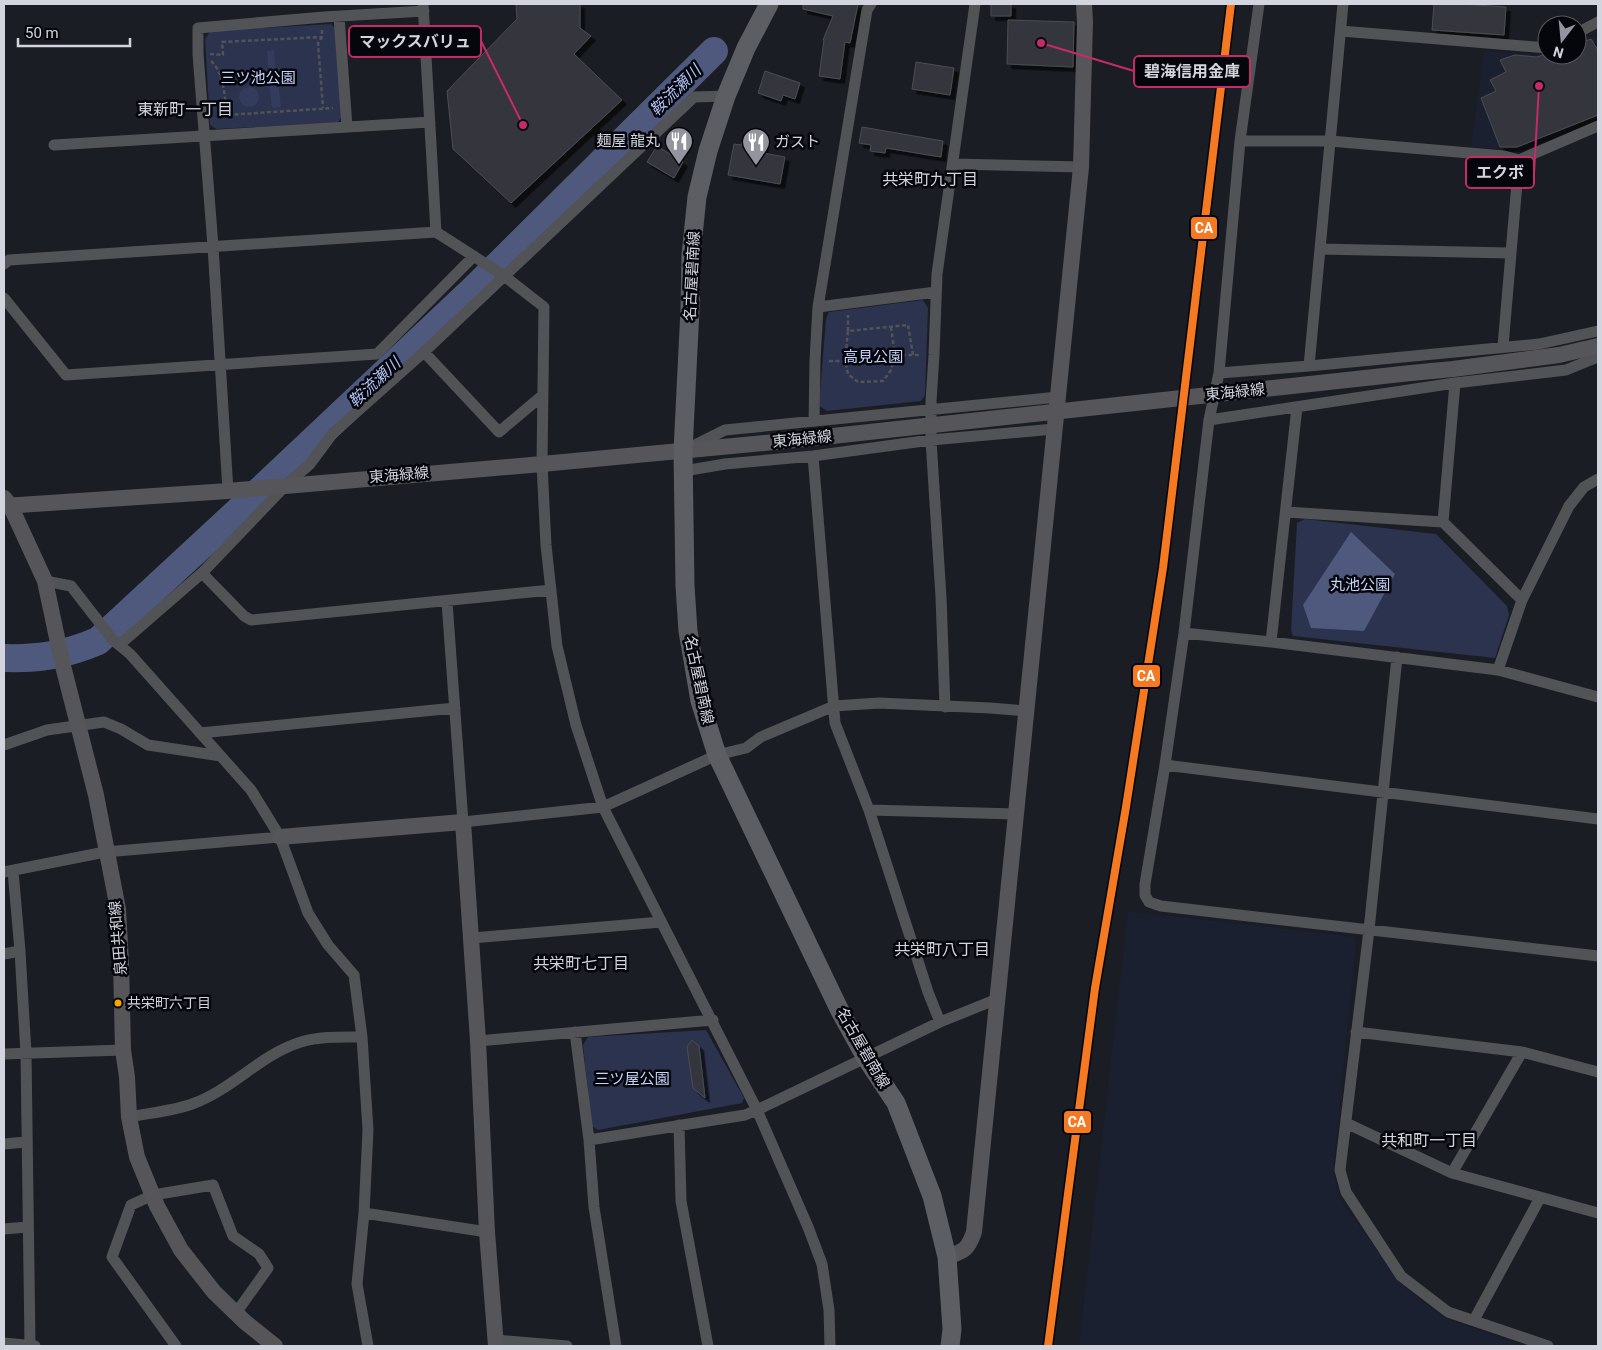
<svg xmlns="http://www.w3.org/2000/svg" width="1602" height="1350" font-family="Roboto,'Noto Sans JP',sans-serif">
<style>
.built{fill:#1b2030}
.green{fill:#2b334e}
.forest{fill:#343c5d}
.water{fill:#4f597d}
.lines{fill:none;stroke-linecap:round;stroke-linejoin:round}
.river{stroke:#4f597d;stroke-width:28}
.building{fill:#35363c;stroke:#4a4c52;filter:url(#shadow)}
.path{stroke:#525357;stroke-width:2.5;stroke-dasharray:4 2.5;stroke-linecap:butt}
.street{stroke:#525356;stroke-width:11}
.secondary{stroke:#55555a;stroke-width:16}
.primary{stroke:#5c5e63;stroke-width:19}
.secondary-bridge{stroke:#55555a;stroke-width:16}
.rail-1-casing{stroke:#05060b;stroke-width:11}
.rail-1{stroke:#f47921;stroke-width:8}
.bus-dot{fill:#f7a600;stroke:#05060b;stroke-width:2}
.labels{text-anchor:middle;stroke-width:5;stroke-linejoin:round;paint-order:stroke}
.bus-label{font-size:14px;fill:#d2d5de;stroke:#05060b;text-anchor:start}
.park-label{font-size:15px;fill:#c6d2f9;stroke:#05060b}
.poi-label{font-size:15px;fill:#d2d5de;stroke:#05060b;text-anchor:end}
.street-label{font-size:15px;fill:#d2d5de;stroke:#05060b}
.water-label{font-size:16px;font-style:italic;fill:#b2c0f4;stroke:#05060b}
.neighbourhood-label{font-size:16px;fill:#d2d5de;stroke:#05060b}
.leader{fill:none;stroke:#c42b68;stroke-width:2}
.callout-dot{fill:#c42b68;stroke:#05060b;stroke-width:2}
.callout{fill:#05060b;stroke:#c42b68;stroke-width:2}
.callout-label{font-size:16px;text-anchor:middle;font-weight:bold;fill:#d2d5de}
.line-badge{stroke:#05060b;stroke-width:2}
.badge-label{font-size:14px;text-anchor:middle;font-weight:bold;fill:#fff}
</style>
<defs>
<filter id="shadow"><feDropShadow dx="4.5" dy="4.5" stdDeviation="0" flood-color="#0009"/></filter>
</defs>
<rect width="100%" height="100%" fill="#1b1d24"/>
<!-- built -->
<path class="built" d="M1588,37L1596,38L1598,42V118L1517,150L1471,147L1484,51L1537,55L1547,51V55H1577V41Z
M1128,911L1354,937L1356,946L1333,1174L1340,1199L1401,1284L1444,1318L1523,1346H1079Z"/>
<!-- green -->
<path class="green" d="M331,24L336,29L343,114L338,123L216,129L210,125L205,39L210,31Z
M923,300L928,308L925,395L921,401L827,411L819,406L826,319L829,312Z
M1305,519L1436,534L1507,606L1509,615L1495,658L1293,636L1291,630L1297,523Z
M706,1030L744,1098L742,1103L598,1130L592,1126L583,1045L588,1037Z"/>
<!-- forest -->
<path class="forest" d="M274,50L276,76L269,77L267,51Z
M278,82L281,107L272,108L269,83Z
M239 97a10 10 0 1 1 20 0a10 10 0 1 1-20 0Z"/>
<!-- water -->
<path class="water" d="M1351,532L1395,574L1364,631L1311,628L1303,605Z"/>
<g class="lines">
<!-- river -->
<path class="river" d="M4,658C39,659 65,655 98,641L232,517L474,289L714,51"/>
</g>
<!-- building -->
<path class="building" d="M516,4H580V28L591,36L574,54L622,100L511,203L453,149L447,91L517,19Z
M803,4H858L850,43L845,42L840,79L819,76L824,40H823L833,16L803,9Z
M991,4H1011V16H991Z
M1434,4H1461L1506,7L1504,35L1432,30Z
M1008,20L1074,22L1073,67L1007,64Z
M1591,39L1598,50V115L1517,147H1500L1481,98L1496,91L1490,80L1506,72L1500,60L1515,55L1537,57L1543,55H1577V44Z
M916,62L954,68L950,95L912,89Z
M765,71L800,83L795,99L783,95L781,101L758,93Z
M862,127L943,141L941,157L886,148L885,153L870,151L871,145L859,143Z
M743,140L764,145L763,153L785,157L780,184L728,175L734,144L741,145Z
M657,146L683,162L674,178L647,162Z
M692,1040L699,1046L705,1098L693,1088L687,1047Z"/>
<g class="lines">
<!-- path -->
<path class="path" d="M322,30V37L318,43L323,108
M210,54L223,55L222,42L322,37
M211,61C225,74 224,96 227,115L333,108
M891,327L895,355
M848,331V315
M913,355L908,325L848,331L845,361L848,374L858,382L883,381L891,370L895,355H920
M829,361H845"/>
<!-- street -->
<path class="street" d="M423,4L436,232
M1259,4L1240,141L1219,373L1209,420L1184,633L1165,765L1145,884V895L1149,902L1161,906L1598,956
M339,17L347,127
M1341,31L1547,48
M1577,33L1598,22
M1240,141H1330L1504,156L1519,160L1598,126
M54,145L430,122
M954,164L1081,167
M1320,249L1510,253
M4,264L9,260L436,232L503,275L544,307L542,464L546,545L557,646L576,725L603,807L757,1110L808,1227L822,1264L829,1310L830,1346
M4,298L66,375L377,354L474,256
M818,307L936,292
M1503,346L1519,160
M424,352L499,432L543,395
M1309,366L1343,4
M1219,373L1309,366L1539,344L1598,331
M1209,420L1455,383L1566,370L1598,357
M814,421L815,360L818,307L867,10L871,4
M691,447L725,430L1058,397
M813,456L835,723L869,810L928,992L940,1022
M684,471L725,464L813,456L931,440L1054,429
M228,491L213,246L198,54V28L324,17L424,11
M1286,512L1443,522L1522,600
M1443,522L1455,383
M202,573L244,616L251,620L551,590
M447,602L463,822L603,807L717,755L746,748L761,737L834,706L879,703L990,708L1026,711
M1184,633L1271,642L1498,670L1598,697
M1271,642L1297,407
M119,645L202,573L287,484L310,464L333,433L424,352L694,97L726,96
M1397,657L1369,930L1340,1170L1346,1192L1401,1276L1448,1312L1548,1346
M1498,670L1522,600L1569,506L1584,487L1598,479
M945,707L941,597L931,440V402L934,355L937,274L975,4
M200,733L455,708
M4,745L47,730L104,722L121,729L148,745L221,756
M1165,765L1598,819
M869,810L1016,814
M280,837L308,913L328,945L354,975L362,1037L368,1130L364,1213L357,1284L368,1346
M13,871L20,951L26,1053L30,1345
M4,872L105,852L280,837L251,790L130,654L113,640L71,586L45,581
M472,938L661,922
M4,954L20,951
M575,1032L589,1140L594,1207L616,1346
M1356,1032L1522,1052L1598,1072
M478,1041L713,1020
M4,1054L123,1050
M129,1117C149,1113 173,1111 192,1104C232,1090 261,1054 301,1042C320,1036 341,1037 362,1037
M1346,1123L1452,1173L1598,1213
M679,1125L681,1201L708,1346
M589,1140L745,1115L757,1110L940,1022L997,999
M4,1144L26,1142
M1452,1173L1522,1052
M364,1213L487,1232
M4,1229L27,1227
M1474,1320L1540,1198
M495,1340L567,1346
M4,1343L35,1346
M176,1346L112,1257L131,1205L153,1195L213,1185L233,1236L259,1254L268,1268L236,1313"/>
<!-- secondary -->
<path class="secondary" d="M1411,373L1453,369L1559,355L1598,346
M4,498L10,505L45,581L63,666L96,795L118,909L121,962L123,1050L127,1077L129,1117L137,1157L157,1206L181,1250L214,1292L245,1322L275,1346
M4,506L228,491L542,464L796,440
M280,837L463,822L478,1041L487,1232L496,1346
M947,1257C964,1251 968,1250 974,1232L1081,167L1085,22L1084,4"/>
<!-- primary -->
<path class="primary" d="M769,4L746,48L726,96L708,151L697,197L691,255L690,309L683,451L685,586L688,631L700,701L717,755L840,1011L866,1058L896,1103L932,1196L947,1257L952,1329L950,1346"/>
<!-- secondary-bridge -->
<path class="secondary-bridge" d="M796,440L1411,373"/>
<!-- rail-1 casing -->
<g class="rail-1-casing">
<path id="rail-1" d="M1048,1346L1095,988L1126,807L1163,568L1231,4"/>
</g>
<!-- rail-1 -->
<use href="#rail-1" class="rail-1"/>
</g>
<!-- icons -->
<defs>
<g id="restaurant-pin" transform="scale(1.4375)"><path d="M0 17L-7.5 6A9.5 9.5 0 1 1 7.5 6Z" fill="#92959d" stroke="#05060b"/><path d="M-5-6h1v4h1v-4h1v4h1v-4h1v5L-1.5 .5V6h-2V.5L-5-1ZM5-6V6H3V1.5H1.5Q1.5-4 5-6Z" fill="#fff"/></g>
</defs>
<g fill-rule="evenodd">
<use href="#restaurant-pin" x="679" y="141"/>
<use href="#restaurant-pin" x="756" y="142"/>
</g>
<!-- markers -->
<circle class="bus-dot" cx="118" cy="1003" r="4.5"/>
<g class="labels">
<!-- bus labels -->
<g class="bus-label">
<text x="127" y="1008">共栄町六丁目</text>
</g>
<!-- park labels -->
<g class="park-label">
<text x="258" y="83">三ツ池公園</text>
<text x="873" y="362">高見公園</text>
<text x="1360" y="590">丸池公園</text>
<text x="632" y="1084">三ツ屋公園</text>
</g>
<!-- poi labels -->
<g class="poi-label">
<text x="660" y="146">麺屋 龍丸</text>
<text x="775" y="147" text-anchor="start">ガスト</text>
</g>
<!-- street labels -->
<g class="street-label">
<text transform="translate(692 276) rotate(-87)" y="5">名古屋碧南線</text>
<text transform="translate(1235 392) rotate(-6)" y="5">東海緑線</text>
<text transform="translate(802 439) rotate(-6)" y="5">東海緑線</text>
<text transform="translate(399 475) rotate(-5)" y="5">東海緑線</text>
<text transform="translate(699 680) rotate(78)" y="5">名古屋碧南線</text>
<text transform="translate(118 938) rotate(-95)" y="5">泉田共和線</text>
<text transform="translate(863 1048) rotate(60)" y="5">名古屋碧南線</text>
</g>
<!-- water labels -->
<g class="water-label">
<text transform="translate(675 90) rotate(-45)" y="6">鞍流瀬川</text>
<text transform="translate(374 382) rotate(-43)" y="6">鞍流瀬川</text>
</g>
<!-- neighbourhood labels -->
<g class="neighbourhood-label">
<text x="185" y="115">東新町一丁目</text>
<text x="930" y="185">共栄町九丁目</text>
<text x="942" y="955">共栄町八丁目</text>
<text x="581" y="969">共栄町七丁目</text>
<text x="1429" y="1146">共和町一丁目</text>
</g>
</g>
<!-- callouts -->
<path class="leader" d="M523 125L481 41M1041 43L1134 71M1539 86L1534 173"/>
<g class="callout-dot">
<circle cx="523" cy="125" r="5"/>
<circle cx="1041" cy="43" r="5"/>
<circle cx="1539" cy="86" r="5"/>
</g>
<g class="callout">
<rect x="349" y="26" width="132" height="31" rx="5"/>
<rect x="1134" y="56" width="116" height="31" rx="5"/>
<rect x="1466" y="157" width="68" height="31" rx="5"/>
</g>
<g class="callout-label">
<text x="415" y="47">マックスバリュ</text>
<text x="1192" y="77">碧海信用金庫</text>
<text x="1500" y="178">エクボ</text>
</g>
<g class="line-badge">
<rect x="1190" y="216" width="28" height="24" rx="5" fill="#f47921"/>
<rect x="1132" y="664" width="29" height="24" rx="5" fill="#f47921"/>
<rect x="1063" y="1110" width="29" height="24" rx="5" fill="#f47921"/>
</g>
<g class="badge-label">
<text x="1204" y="233">CA</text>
<text x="1146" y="681">CA</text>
<text x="1077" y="1127">CA</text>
</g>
<!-- border -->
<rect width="1602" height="1350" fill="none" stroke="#d2d5de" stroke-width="10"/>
<!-- north arrow -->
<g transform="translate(1562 40) rotate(196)"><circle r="24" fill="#05060b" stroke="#57595f"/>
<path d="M0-4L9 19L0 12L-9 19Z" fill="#92959d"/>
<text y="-8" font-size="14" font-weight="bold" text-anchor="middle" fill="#d2d5de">N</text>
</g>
<!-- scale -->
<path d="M18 38v8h112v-8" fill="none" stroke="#d2d5de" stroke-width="2.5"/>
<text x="25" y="38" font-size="15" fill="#d2d5de" stroke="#05060b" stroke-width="4" paint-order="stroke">50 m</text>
</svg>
